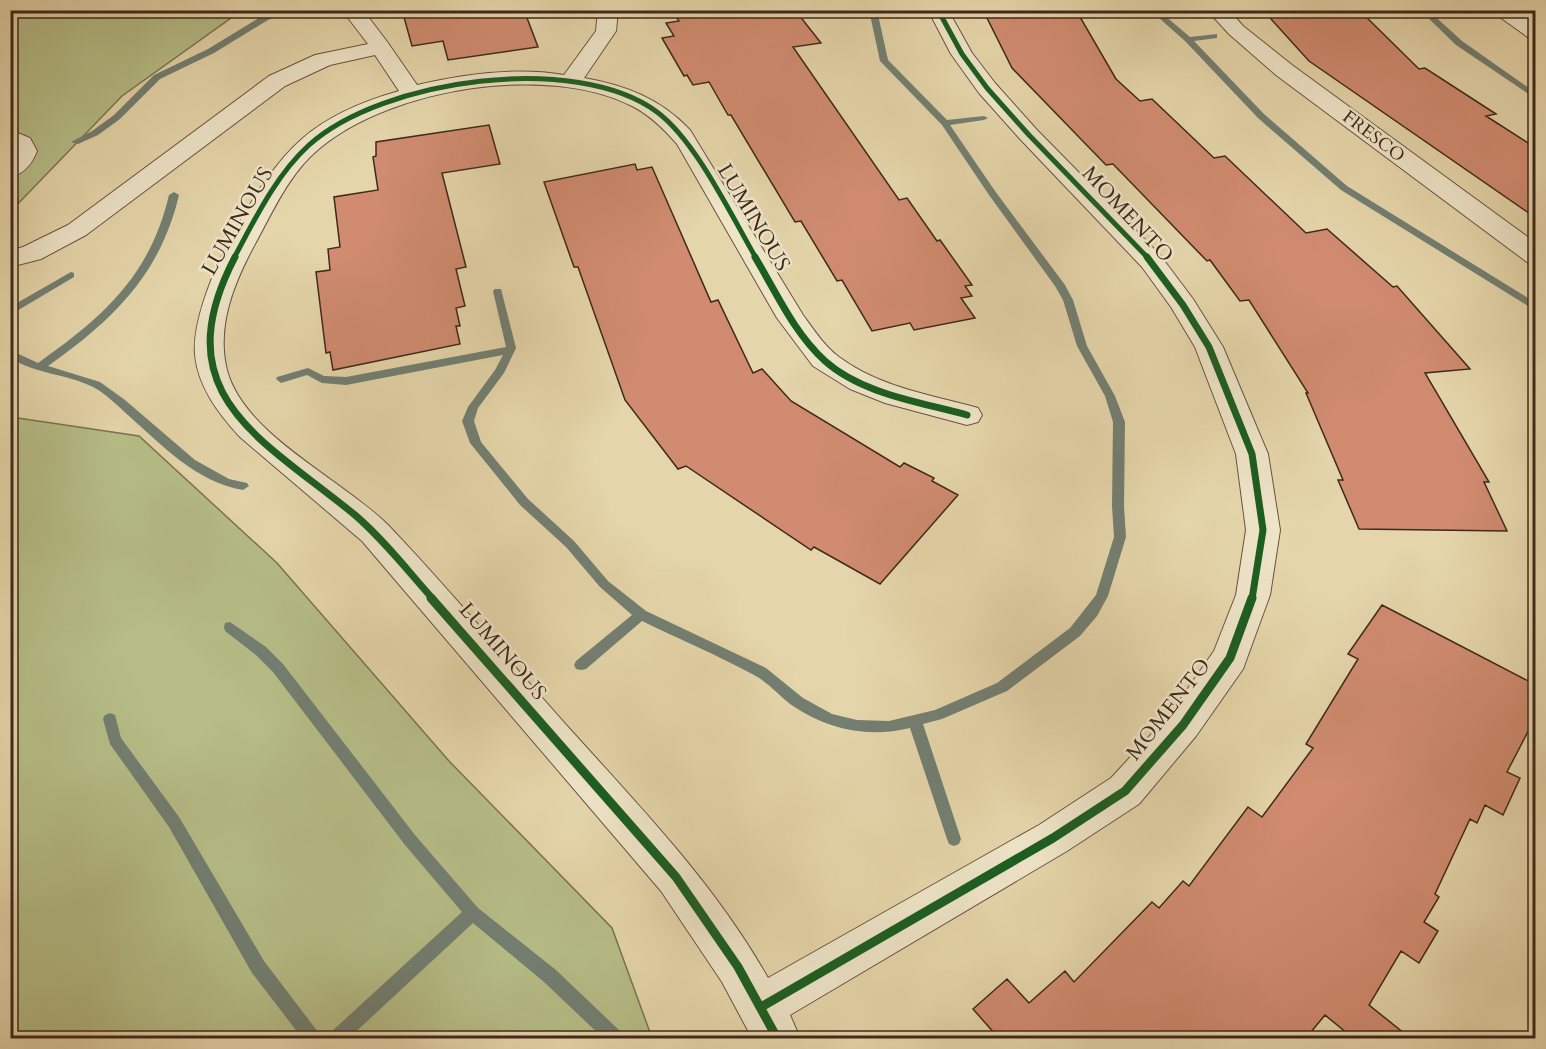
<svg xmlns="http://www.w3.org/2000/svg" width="1546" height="1049" font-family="Cardo,serif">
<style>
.green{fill:#b6bd87;stroke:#7a7351;stroke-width:1.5}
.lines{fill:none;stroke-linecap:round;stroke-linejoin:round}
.stream{fill:#737f72;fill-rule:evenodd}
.building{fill:#d08b70;stroke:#3e291b;stroke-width:1.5}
.minor-casing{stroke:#68543f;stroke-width:2}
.minor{fill:#eee4c8;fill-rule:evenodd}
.cycleway-far2-casing{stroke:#eee4c8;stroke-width:8}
.cycleway-far1-casing{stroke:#eee4c8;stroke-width:10}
.cycleway-casing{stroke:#eee4c8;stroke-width:13}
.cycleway-far2{stroke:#1b5e20;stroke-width:5}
.cycleway-far1{stroke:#1b5e20;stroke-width:7}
.cycleway{stroke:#1b5e20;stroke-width:9}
.labels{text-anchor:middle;stroke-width:5;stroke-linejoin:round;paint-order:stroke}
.far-street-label{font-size:18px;fill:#3e291b;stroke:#eee4c8}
.street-label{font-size:21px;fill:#3e291b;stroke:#eee4c8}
</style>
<rect width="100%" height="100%" fill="#e5d5aa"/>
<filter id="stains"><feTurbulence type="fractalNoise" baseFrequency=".00333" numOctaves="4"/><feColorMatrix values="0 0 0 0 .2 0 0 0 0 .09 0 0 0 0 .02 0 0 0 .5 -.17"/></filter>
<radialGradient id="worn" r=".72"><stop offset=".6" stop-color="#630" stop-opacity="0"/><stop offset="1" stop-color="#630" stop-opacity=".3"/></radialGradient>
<!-- green -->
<path class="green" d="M11,11H246L234,16L122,96L11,211Z
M11,417L139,436L277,563L449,761L612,928L652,1038H11Z"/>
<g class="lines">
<!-- stream -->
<path class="stream" d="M280,10H292L268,20L214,53L160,79L120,119L98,135L78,144L71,142L92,131L114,115L154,75L208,49L262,16Z
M869,10H877L888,60L947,120L984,116L988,118L984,120L950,125L995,191L1065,285L1073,300L1087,346L1115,396L1125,422L1124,506L1126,537L1108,596L1097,616L1080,636L1007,691L942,719L923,724L961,839L959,844L954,846L949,844L947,839L910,728C869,738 828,730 793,706C779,696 768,682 754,675C717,655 679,639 642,621L586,669L581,670L576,669L574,665L576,661L632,615L600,587L566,547L520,505L470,443L462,421L468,407L495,370L503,355L346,385L322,383L307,375L281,383L276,379L277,377L308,368L324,376L346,377L506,347L493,291L495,289H501L516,348L504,373L478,408L474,421L481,442L528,499L574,541L608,581L646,611L766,668L803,698L832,714L857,720L889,721L935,710L997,683L1070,628L1096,595L1114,537L1112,506L1113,422L1105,396L1077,346L1063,300L1055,286L989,195L942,125L880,61Z
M1150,10H1158L1190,37L1217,34V38L1194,41L1264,114L1347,186L1536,303V311L1341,190L1258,118L1185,41Z
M1420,10H1428L1462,41L1536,93V99L1456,45Z
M174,192L179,195C160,275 113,320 48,366L100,382L125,400L195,460L229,479L247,483L249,486L243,490C196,482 163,446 129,416C118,406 106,394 93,387C67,374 36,374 10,358V350L38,363C103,317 150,276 169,195Z
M71,272L74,273V277L10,315V307Z
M230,622L266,647L283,664L415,835L478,908L556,970L621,1032L623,1038H603L544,982L473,923L349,1038H329L331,1032L462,912L405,845L273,672L256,655L225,631L224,627L225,623Z
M110,713L115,715L121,738L179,817L264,961L318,1032L320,1038H302L252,973L169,827L110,744L103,719L105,715Z"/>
</g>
<!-- building -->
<path class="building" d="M402,10H524L538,47L448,60L443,41L412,46Z
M672,10H795L821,43L793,47L899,200L907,198L937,241L940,240L972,285L965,286L972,296L961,298L975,318L914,330L910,323L872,331L842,280L837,281L801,221L795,222L731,115H728L709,82L693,85L687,75L684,76L662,38L674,36L666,23L679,21Z
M983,10H1076L1116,79L1140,101L1152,99L1214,158L1225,156L1306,233L1327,229L1393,287L1397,286L1470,369L1425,373L1489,482H1484L1507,531L1359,529L1338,480H1343L1306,393H1308L1249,300L1240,301L1210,260L1207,261L1113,164L1106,165L1012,68Z
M1263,10H1359L1419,69L1425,68L1496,114L1486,116L1536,148V218L1309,61Z
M489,125L500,164L442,173L466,267L456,269L465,306L456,308L460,326H456L460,344L333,370L330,352L326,353L316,272L330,270L328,249L340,247L334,197L378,190L373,157L376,156V142Z
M635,164L637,170L652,167L711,302L718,300L753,373L762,369L791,401L900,467L904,463L934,478L932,481L958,495L880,584L814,547L811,550L686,466L678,469L625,400L578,267H574L544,182Z
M1382,605L1536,685V716L1507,772L1520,778L1503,815L1485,805L1477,823L1470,819L1435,894L1439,897L1424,922L1438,931L1419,963L1401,951L1369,1005L1410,1038H1353L1325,1015L1306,1038H990L995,1034L973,1009L1007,979L1029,1003L1065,971L1074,982L1152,902L1159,908L1183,881L1189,886L1248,807L1262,817L1313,748L1306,744L1358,659L1348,654Z"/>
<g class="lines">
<!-- minor casing -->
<g class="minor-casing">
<path id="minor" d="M342,10H363L388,43L417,85C464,74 517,67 564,75L596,31L598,10H618L616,31L584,78C625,85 661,99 690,130L803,315C814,330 825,347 839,357C879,387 931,395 978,408L982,415L978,422L967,425L885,403L850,389L813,366L777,318L677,144C664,129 650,115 632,106C548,63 392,88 320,148C290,172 273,211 255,244C234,283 216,326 227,370C244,435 342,479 388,525C450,590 508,660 568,727C640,807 715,884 768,978L1039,825L1111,778L1170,714L1214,651L1236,595L1246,530L1236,454L1195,347L1171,307L1142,267L1021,140L979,93L951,54L928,10H948L972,53L995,83L1037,130L1160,255L1193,299L1223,347L1268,454L1280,530L1270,595L1243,669L1196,736L1139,804L1067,851L790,1015L800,1038H752L722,982L661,891L362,541L240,437C219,414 198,387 195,355C190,297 258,176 302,139C329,115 364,101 399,91L375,55L330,65L285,86L86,235L41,259L10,267V251L23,247L68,225L269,76L315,55L368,44Z
M1207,10H1229L1243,26L1292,65L1536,243V264L1527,262L1276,75L1229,34Z
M1490,10H1514L1536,24V40L1529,38Z
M10,130L30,138L37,151C32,164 24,174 10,177V157L13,151L10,146Z"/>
</g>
<!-- minor -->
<use href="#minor" class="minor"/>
<!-- cycleway-far2 casing -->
<g class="cycleway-far2-casing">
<path id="cycleway-far2" d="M938,10L962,54L987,88L1029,135L1148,258
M234,258C255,219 276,175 309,145C382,79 576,52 657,112C696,141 731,215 756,258"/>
</g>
<!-- cycleway-far1 casing -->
<g class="cycleway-far1-casing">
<path id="cycleway-far1" d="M235,257C163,395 261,438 355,515C384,540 408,571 433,599
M755,257C776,292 794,333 825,361C862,394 920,402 967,415
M1147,257L1183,305L1209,347L1252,454L1263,530L1252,599"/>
</g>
<!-- cycleway casing -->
<g class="cycleway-casing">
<path id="cycleway" d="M431,598L676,877L738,967L777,1038
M761,1007L1053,838L1125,791L1183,725L1230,658L1252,598"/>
</g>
<!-- cycleway-far2 -->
<use href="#cycleway-far2" class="cycleway-far2"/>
<!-- cycleway-far1 -->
<use href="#cycleway-far1" class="cycleway-far1"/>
<!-- cycleway -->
<use href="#cycleway" class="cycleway"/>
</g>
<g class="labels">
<!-- far-street labels -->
<g class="far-street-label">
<text transform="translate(1374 136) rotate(37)" y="6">FRESCO</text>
</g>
<!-- street labels -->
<g class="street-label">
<text transform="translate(1128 214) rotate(47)" y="7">MOMENTO</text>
<text transform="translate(754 217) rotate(59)" y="7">LUMINOUS</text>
<text transform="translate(237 221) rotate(-60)" y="7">LUMINOUS</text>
<text transform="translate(503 651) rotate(49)" y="7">LUMINOUS</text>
<text transform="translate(1168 709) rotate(-52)" y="7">MOMENTO</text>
</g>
</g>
<!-- margin -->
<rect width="1546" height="1049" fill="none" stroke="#e5d5aa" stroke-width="36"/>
<rect x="12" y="12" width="1522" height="1025" fill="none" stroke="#3e291b" stroke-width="3"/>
<rect x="18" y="18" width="1510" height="1013" fill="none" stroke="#3e291b" stroke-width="1.5"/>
<rect width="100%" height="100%" filter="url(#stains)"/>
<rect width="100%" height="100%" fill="url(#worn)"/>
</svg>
